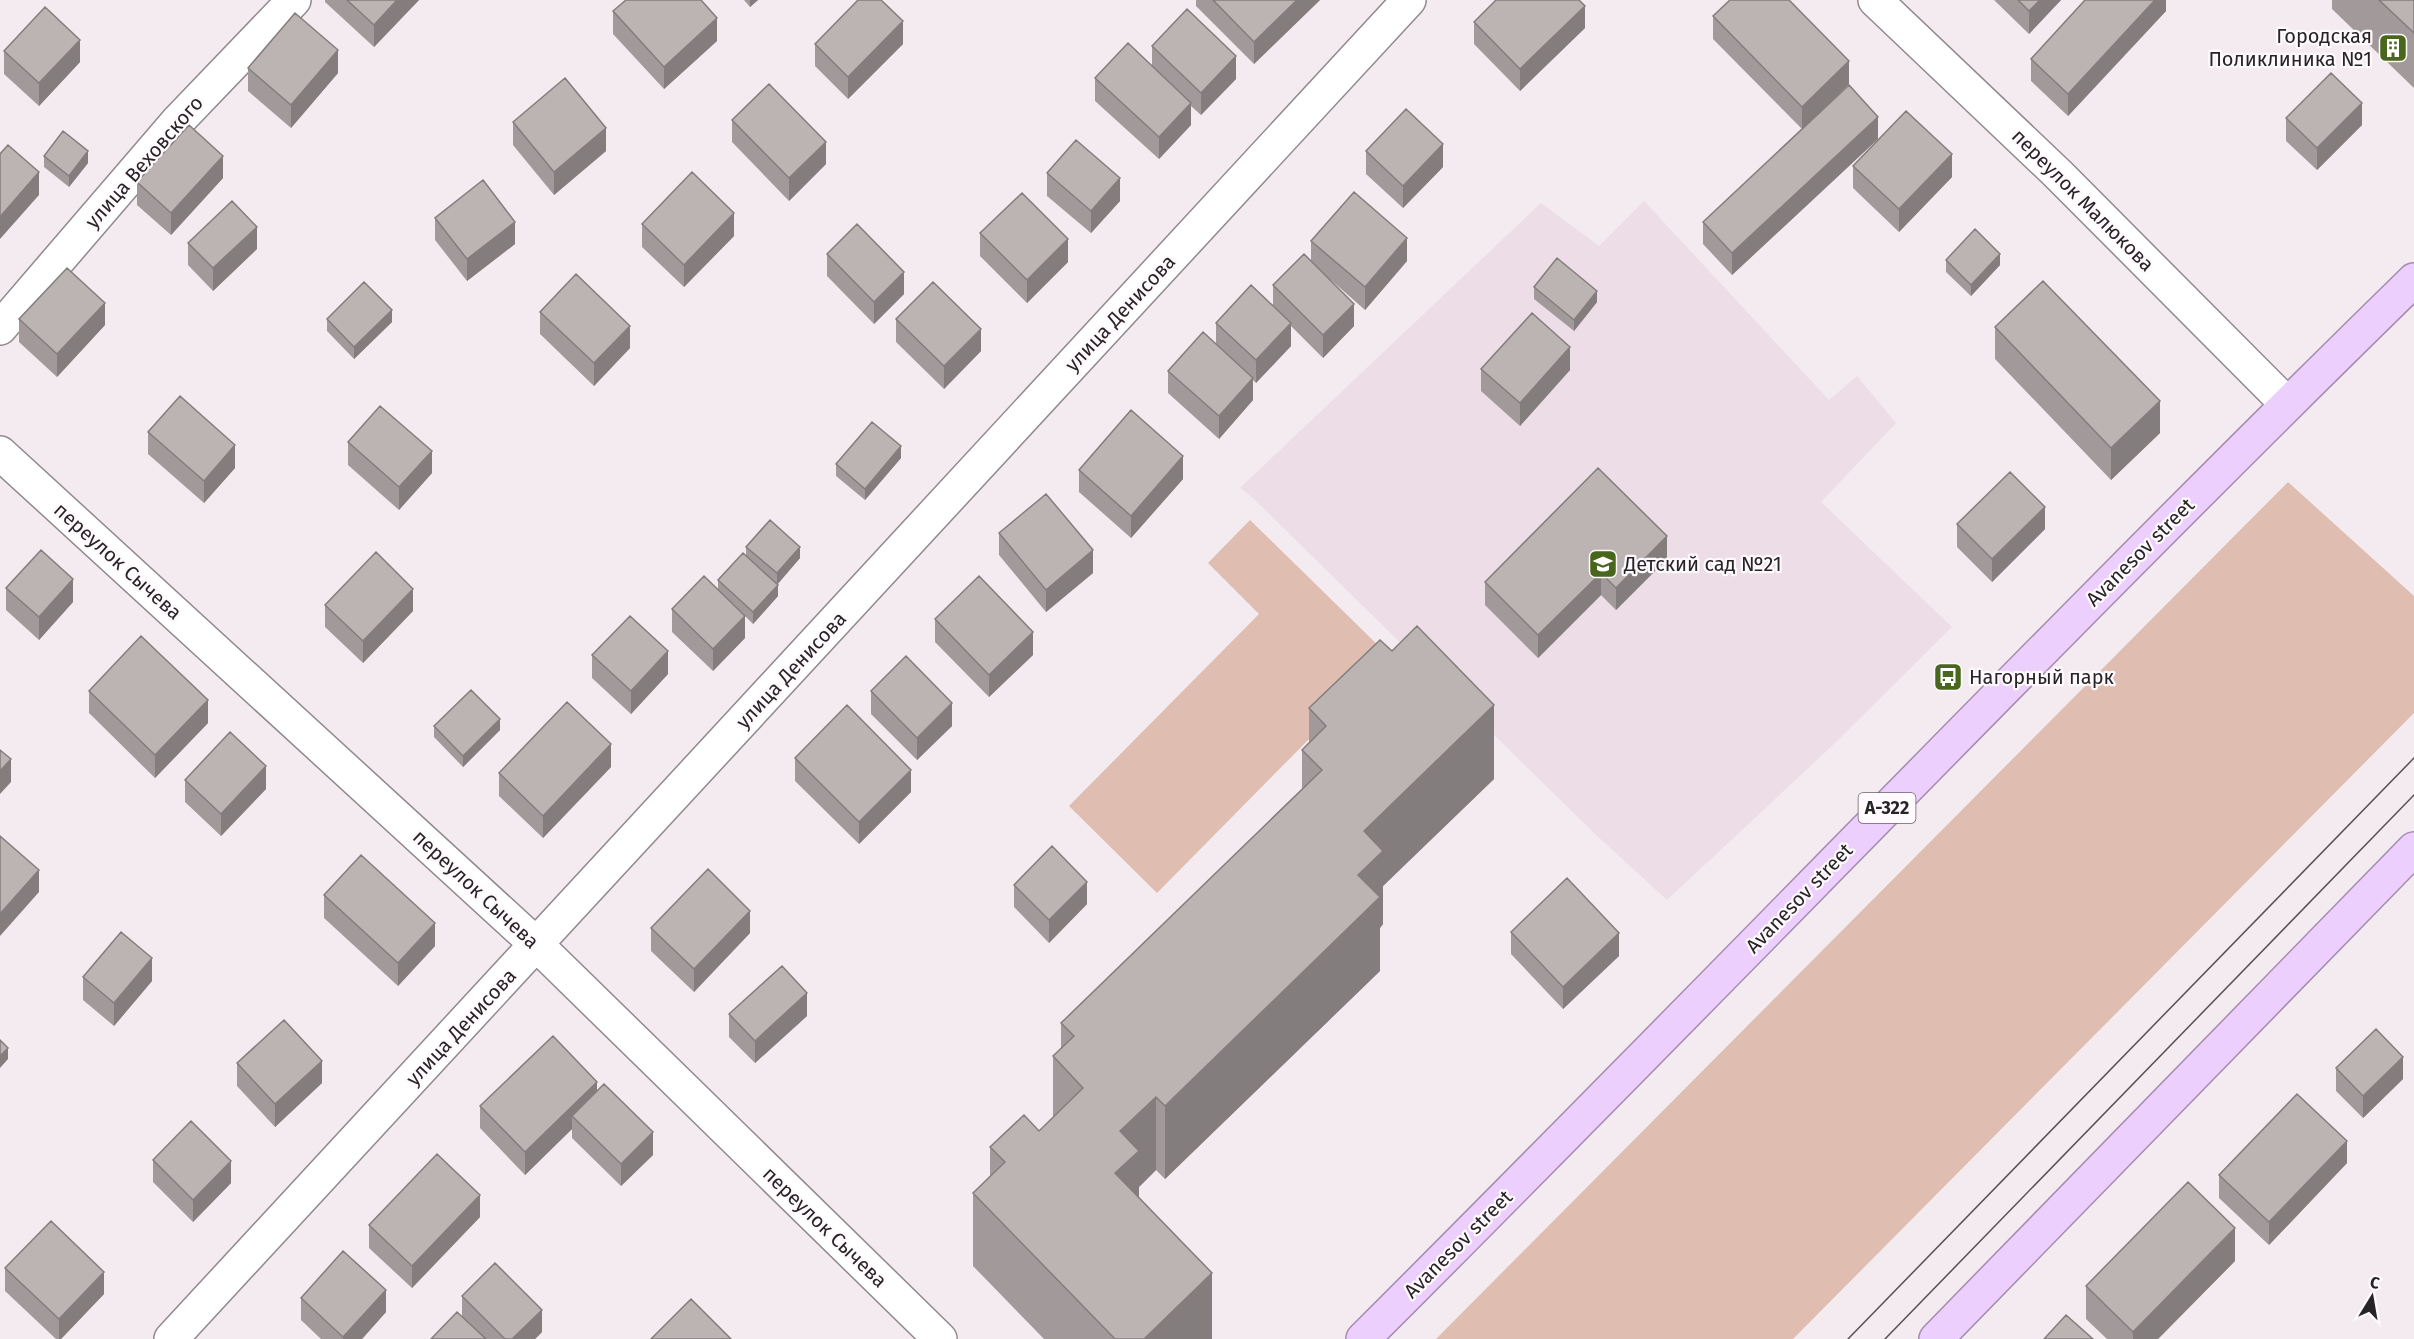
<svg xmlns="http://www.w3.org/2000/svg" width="2414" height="1339" font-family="'Fira Sans',sans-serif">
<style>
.built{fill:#eddde6}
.green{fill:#dfbdb0}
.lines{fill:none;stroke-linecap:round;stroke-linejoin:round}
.minor-casing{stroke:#91898d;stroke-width:36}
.trunk-casing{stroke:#a48bb1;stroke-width:36}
.minor{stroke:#fff;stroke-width:33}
.trunk{stroke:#eccffc;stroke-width:33}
.tram{stroke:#565254;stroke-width:1.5}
.wall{fill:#a29a9a}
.shaded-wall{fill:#847d7d}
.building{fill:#bcb3b3;stroke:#847d7d;stroke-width:1.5}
.labels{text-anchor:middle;stroke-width:4.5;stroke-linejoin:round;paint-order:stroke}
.shield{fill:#fef9fc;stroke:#686466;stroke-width:1.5}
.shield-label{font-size:18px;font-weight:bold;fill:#272426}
.poi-label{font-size:20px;fill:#272426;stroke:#fef9fc;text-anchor:start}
.street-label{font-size:20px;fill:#272426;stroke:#fef9fc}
</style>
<rect width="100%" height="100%" fill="#f3ebef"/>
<!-- built -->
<path class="built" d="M1644,201L1829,400L1857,376L1896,423L1821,502L1952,627L1835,743L1667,900L1593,832L1252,497L1240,488L1541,203L1599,246Z"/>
<!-- green -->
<path class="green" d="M2288,482L2414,596V713L1793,1339H1436Z
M1250,520L1390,657L1157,893L1069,806L1259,614L1208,563Z"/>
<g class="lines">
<!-- minor casing -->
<g class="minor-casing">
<path id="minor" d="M1875,0L2058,174L2287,404
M0,328L177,122L294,0
M0,453L537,945L940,1339
M171,1339L1409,0"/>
</g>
<!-- trunk casing -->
<g class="trunk-casing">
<path id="trunk" d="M1363,1339C1715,988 2058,628 2414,280
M1936,1339L2414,849"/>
</g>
<!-- minor -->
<use href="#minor" class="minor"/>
<!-- trunk -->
<use href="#trunk" class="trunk"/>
<!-- tram -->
<path class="tram" d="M1848,1339L2414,758
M1885,1339L2414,795"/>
</g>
<!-- wall -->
<path class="wall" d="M325,0H419L374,47L325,2Z
M744,0H758L750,7Z
M1196,0H1320L1254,64L1196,6Z
M1994,0H2061L2029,34Z
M2166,0V11L2068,116L2031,81V59Z
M2332,0H2414V88L2332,9Z
M613,11L717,41L664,89L613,34Z
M1713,16L1849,84L1823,109L1878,139L1732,275L1703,244V222L1802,129L1713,39Z
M1474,22L1585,28L1520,91L1474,44Z
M815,44H903L848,99L815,66Z
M1152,46L1236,79L1201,115L1191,106V125L1159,159L1095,101V78L1152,66Z
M4,51L80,62L39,106L4,74Z
M248,68L338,73L291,128L248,91Z
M2286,118L2362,125L2317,170L2286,141Z
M732,120L826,164L789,201L732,142Z
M513,122L606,151L554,195L513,145Z
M1366,151L1443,167L1403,208L1366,174Z
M44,156L88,163L69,187L44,167Z
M1853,166L1952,177L1899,232L1853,188Z
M1047,173L1120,201L1091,233L1047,196Z
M223,178L171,235L137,205V182Z
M435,218L515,244L467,281L435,240Z
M642,224L734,236L684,287L642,247Z
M980,233L1068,262L1027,303L980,256Z
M1311,241L1407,261L1365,310L1331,280L1354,326L1323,358L1291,326V346L1256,383L1253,380V400L1219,439L1168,393V371L1216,344V323L1273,306V285L1311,261Z
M188,243L257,249L213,291L188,265Z
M827,254L904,294L874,324L827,276Z
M1946,260L2000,265L1971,296L1946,272Z
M1534,287L1597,302L1574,331L1534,299Z
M540,312L630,348L594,386L540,334Z
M19,319L105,325L57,377L19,342Z
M327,319L392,322L354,359L327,331Z
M896,319L981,351L944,389L896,342Z
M1995,327L2160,433L2111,480L1995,359Z
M1481,369L1570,370L1520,426L1481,391Z
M148,432L235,468L204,503L148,454Z
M348,442L432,473L399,510L348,465Z
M901,458L865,500L836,476V464Z
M1079,470L1183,479L1131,538L1079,492Z
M1957,524L2045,529L1992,582L1957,547Z
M999,533L1093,573L1046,612L999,555Z
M746,547L800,558L777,584L778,596L753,624L745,616V638L713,671L672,632V609L718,590V580L746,556Z
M1667,559L1616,610L1601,595L1538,658L1485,605V582Z
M6,588L73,602L39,640L6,610Z
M325,605L413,611L363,663L325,627Z
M935,619L1033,655L989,697L935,642Z
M592,655L668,674L631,714L592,678Z
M89,691L208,723L155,778L89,713Z
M871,691L952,726L917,760L871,714Z
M1309,708L1494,779L1383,886V924L1380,928V971L1165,1179L1156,1170L1139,1187V1197L1212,1339H1044L973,1266V1193L990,1176V1147L1039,1131L1053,1118V1056L1061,1048V1023L1302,789V750L1309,742Z
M434,726L500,730L463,767L434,737Z
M795,758L911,792L859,844L795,781Z
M611,767L543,838L499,796V773Z
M185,780L266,789L221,836L185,802Z
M1014,885L1087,904L1049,943L1014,907Z
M324,895L435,946L398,986L324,918Z
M651,928L750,933L694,992L651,951Z
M1511,932L1619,956L1563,1009L1511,954Z
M83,977L152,981L114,1026L83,1000Z
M729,1014L807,1016L755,1063L729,1037Z
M237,1063L322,1083L275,1127L237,1086Z
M2336,1068L2403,1079L2363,1118L2336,1091Z
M597,1090L653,1155L621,1186L572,1138V1129L525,1175L480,1128V1106Z
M153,1160L231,1183L193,1222L153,1182Z
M2347,1163L2269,1245L2219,1198V1175Z
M480,1217L412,1288L369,1248V1225Z
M2235,1261L2158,1339H2107L2086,1319V1286Z
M5,1268L104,1294L61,1339H56L5,1291Z
M462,1296L542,1332L535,1339H431L462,1316Z
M301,1298L386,1312L362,1339H321L301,1320Z"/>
<!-- shaded-wall -->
<path class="shaded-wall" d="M397,0H419L374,47V25Z
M750,0H758L750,7Z
M1297,0H1320L1254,64V42Z
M2040,0H2061L2029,34V11Z
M2155,0H2166V11L2068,116V94Z
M1585,6V28L1520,91V69Z
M717,18V41L664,89V67Z
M903,21V44L848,99V77Z
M80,40V62L39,106V83Z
M338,50V73L291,128V105Z
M1236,56V79L1201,115V93Z
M1849,61V84L1802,130V107Z
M1191,103V125L1159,159V137Z
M2362,103V125L2317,170V148Z
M1878,117V139L1732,275V253Z
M606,128V151L554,195V172Z
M826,142V164L789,201V178Z
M1443,144V167L1403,208V186Z
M88,151V163L69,187V176Z
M1952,154V177L1899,232V209Z
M223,156V178L171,235V213Z
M39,172V195L0,239V217Z
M1120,178V201L1091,233V211Z
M734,213V236L684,287V265Z
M515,222V244L467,281V259Z
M257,227V249L213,291V268Z
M1407,238V261L1365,310V287Z
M1068,239V262L1027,303V280Z
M2000,254V265L1971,296V285Z
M904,272V294L874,324V302Z
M1597,291V302L1574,331V320Z
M105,303V325L57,377V354Z
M1354,304V326L1323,358V335Z
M392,310V322L354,359V347Z
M1291,323V346L1256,383V360Z
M630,326V348L594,386V363Z
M981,329V351L944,389V366Z
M1570,347V370L1520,426V403Z
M1253,378V400L1219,439V416Z
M2160,401V433L2111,480V448Z
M235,445V468L204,503V481Z
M901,446V458L865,500V489Z
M432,451V473L399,510V487Z
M1183,456V479L1131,538V516Z
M2045,507V529L1992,582V559Z
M1667,536V559L1616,610V588Z
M800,547V558L777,585V573Z
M1093,550V573L1046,612V590Z
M1601,573V595L1538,658V635Z
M73,579V602L39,640V617Z
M778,585V596L753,624V612Z
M413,589V611L363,663V641Z
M745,616V638L713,671V649Z
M1033,632V655L989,697V675Z
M668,651V674L631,714V691Z
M208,700V723L155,778V755Z
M952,703V726L917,760V738Z
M1494,705V779L1383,886V924L1380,928V971L1165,1179V1106L1358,875L1364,831Z
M500,719V730L463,767V756Z
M611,744V767L543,838V816Z
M11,759V782L0,794V771Z
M266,766V789L221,836V814Z
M911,770V792L859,844V822Z
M39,870V892L0,936V914Z
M1087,882V904L1049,943V920Z
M750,911V933L694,992V969Z
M435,923V946L398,986V963Z
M1619,933V956L1563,1009V987Z
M152,958V981L114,1026V1003Z
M807,993V1016L755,1063V1041Z
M8,1048V1059L0,1068V1056Z
M2403,1057V1079L2363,1118V1096Z
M322,1061V1083L275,1127V1104Z
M597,1082V1105L572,1116V1129L525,1175V1152Z
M1156,1097V1170L1139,1187V1224L1115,1173L1120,1131Z
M653,1132V1155L621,1186V1164Z
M2347,1141V1163L2269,1245V1222Z
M231,1161V1183L193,1222V1200Z
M480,1195V1217L412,1288V1266Z
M2235,1228V1261L2158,1339H2133V1332Z
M104,1272V1294L61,1339H59V1319Z
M1212,1273V1339H1144Z
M386,1290V1312L362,1339H343V1337Z
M542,1310V1332L535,1339H512Z"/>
<!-- building -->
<path class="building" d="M347,0H397L374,25Z
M626,0H701L717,18L664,67L613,11Z
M858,0H881L903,21L848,77L815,44Z
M1213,0H1297L1254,42Z
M1496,0H1579L1585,6L1520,69L1474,22Z
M1730,0H1789L1849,61L1802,107L1713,16Z
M2018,0H2040L2029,11Z
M2085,0H2155L2068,94L2031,59Z
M2379,0H2414V33Z
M45,7L80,40L39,83L4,51Z
M1187,9L1236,56L1201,93L1152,46Z
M295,13L338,50L291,105L248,68Z
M1128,43L1191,103L1159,137L1095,78Z
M2331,73L2362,103L2317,148L2286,118Z
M565,78L606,128L554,172L513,122Z
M769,84L826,142L789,178L732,120Z
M1849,85L1878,117L1732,253L1703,222Z
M1406,109L1443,144L1403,186L1366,151Z
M1906,111L1952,154L1899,209L1853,166Z
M189,125L223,156L171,213L137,182Z
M63,131L88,151L69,176L44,156Z
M1076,140L1120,178L1091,211L1047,173Z
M8,145L39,172L0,217V154Z
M692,172L734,213L684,265L642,224Z
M483,180L515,222L467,259L435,218Z
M1354,192L1407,238L1365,287L1311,241Z
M1022,193L1068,239L1027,280L980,233Z
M232,201L257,227L213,268L188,243Z
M857,224L904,272L874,302L827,254Z
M1975,229L2000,254L1971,285L1946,260Z
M1304,254L1354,304L1323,335L1273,285Z
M1557,258L1597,291L1574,320L1534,287Z
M67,268L105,303L57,354L19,319Z
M576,274L630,326L594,363L540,312Z
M2043,281L2160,401L2111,448L1995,327Z
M364,282L392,310L354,347L327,319Z
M933,282L981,329L944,366L896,319Z
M1251,285L1291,323L1256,360L1216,323Z
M1532,313L1570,347L1520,403L1481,369Z
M1203,332L1253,378L1219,416L1168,371Z
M180,396L235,445L204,481L148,432Z
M380,406L432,451L399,487L348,442Z
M1131,410L1183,456L1131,516L1079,470Z
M872,422L901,446L865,489L836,464Z
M1598,468L1667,536L1616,588L1601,573L1538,635L1485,582Z
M2010,472L2045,507L1992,559L1957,524Z
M1046,494L1093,550L1046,590L999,533Z
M770,520L800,547L777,573L746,547Z
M41,550L73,579L39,617L6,588Z
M376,552L413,589L363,641L325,605Z
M743,553L778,585L753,612L718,580Z
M704,576L745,616L713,649L672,609Z
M979,576L1033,632L989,675L935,619Z
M630,616L668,651L631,691L592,655Z
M1417,626L1494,705L1364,831L1383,851L1358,875L1380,897L1165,1106L1156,1097L1120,1131L1139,1151L1115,1173L1212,1273L1144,1339H1115L973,1193L1005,1162L990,1147L1024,1115L1039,1131L1083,1088L1053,1056L1074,1036L1061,1023L1322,770L1302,750L1326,726L1309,708L1380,640L1392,651Z
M141,636L208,700L155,755L89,691Z
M906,656L952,703L917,738L871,691Z
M471,690L500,719L463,756L434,726Z
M567,702L611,744L543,816L499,773Z
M847,705L911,770L859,822L795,758Z
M230,732L266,766L221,814L185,780Z
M0,750L11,759L0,771Z
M0,836L39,870L0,914Z
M1052,846L1087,882L1049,920L1014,885Z
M361,855L435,923L398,963L324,895Z
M708,869L750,911L694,969L651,928Z
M1567,878L1619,933L1563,987L1511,932Z
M121,932L152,958L114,1003L83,977Z
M782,966L807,993L755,1041L729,1014Z
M284,1020L322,1061L275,1104L237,1063Z
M2376,1029L2403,1057L2363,1096L2336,1068Z
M553,1036L597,1082L525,1152L480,1106Z
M0,1040L8,1048L0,1056Z
M604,1084L653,1132L621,1164L572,1116Z
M2297,1094L2347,1141L2269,1222L2219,1175Z
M191,1121L231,1161L193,1200L153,1160Z
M437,1154L480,1195L412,1266L369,1225Z
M2188,1182L2235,1228L2133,1332L2086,1286Z
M51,1221L104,1272L59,1319L5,1268Z
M343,1251L386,1290L343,1337L301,1298Z
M495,1263L542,1310L512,1339H505L462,1296Z
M691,1299L731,1339H651Z
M457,1312L486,1339H431Z
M2066,1315L2093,1339H2044Z"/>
<!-- icons -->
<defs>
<g id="building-square" transform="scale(1.5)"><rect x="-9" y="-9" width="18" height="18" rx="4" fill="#49671c" stroke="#fef9fc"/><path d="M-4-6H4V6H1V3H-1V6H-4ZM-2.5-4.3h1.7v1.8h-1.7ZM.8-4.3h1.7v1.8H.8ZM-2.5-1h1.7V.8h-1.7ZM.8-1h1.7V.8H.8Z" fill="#fff"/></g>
<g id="school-square" transform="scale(1.5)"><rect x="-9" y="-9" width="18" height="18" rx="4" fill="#49671c" stroke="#fef9fc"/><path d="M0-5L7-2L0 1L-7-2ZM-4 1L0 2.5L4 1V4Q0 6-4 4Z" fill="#fff"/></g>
<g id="bus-square" transform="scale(1.5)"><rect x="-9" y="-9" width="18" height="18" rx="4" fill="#49671c" stroke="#fef9fc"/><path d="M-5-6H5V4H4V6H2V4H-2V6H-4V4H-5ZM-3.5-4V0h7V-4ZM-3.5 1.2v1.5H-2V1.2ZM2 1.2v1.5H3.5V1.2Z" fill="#fff"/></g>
</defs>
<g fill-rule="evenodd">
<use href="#building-square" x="2393" y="48"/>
<use href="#school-square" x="1603" y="564"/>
<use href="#bus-square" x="1948" y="677"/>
</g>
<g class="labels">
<!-- shield labels -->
<rect class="shield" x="1858.5" y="793" width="57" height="30" rx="4.5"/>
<g class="shield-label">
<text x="1887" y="814">А-322</text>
</g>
<!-- poi labels -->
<g class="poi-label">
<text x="2372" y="43" text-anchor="end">Городская<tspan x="2372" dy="23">Поликлиника №1</tspan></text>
<text x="1624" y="571">Детский сад №21</text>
<text x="1969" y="684">Нагорный парк</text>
</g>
<!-- street labels -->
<g class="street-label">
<text transform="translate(144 162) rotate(-49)" y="7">улица Веховского</text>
<text transform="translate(2083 200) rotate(45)" y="7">переулок Малюкова</text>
<text transform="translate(1120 313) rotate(-47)" y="7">улица Денисова</text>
<text transform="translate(2140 552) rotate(-45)" y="7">Avanesov street</text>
<text transform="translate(118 561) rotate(42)" y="7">переулок Сычева</text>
<text transform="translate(791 670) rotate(-47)" y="7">улица Денисова</text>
<text transform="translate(476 889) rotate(43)" y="7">переулок Сычева</text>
<text transform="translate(1799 898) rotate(-46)" y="7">Avanesov street</text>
<text transform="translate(461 1027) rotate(-47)" y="7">улица Денисова</text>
<text transform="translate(825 1227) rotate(44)" y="7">переулок Сычева</text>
<text transform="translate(1458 1244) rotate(-45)" y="7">Avanesov street</text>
</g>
</g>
<!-- north arrow -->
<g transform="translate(2372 1297) rotate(11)" stroke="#fef9fc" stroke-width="4.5" paint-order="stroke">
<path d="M0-4.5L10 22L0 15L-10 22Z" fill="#272426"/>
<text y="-9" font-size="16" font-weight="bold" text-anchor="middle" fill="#272426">С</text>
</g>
</svg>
